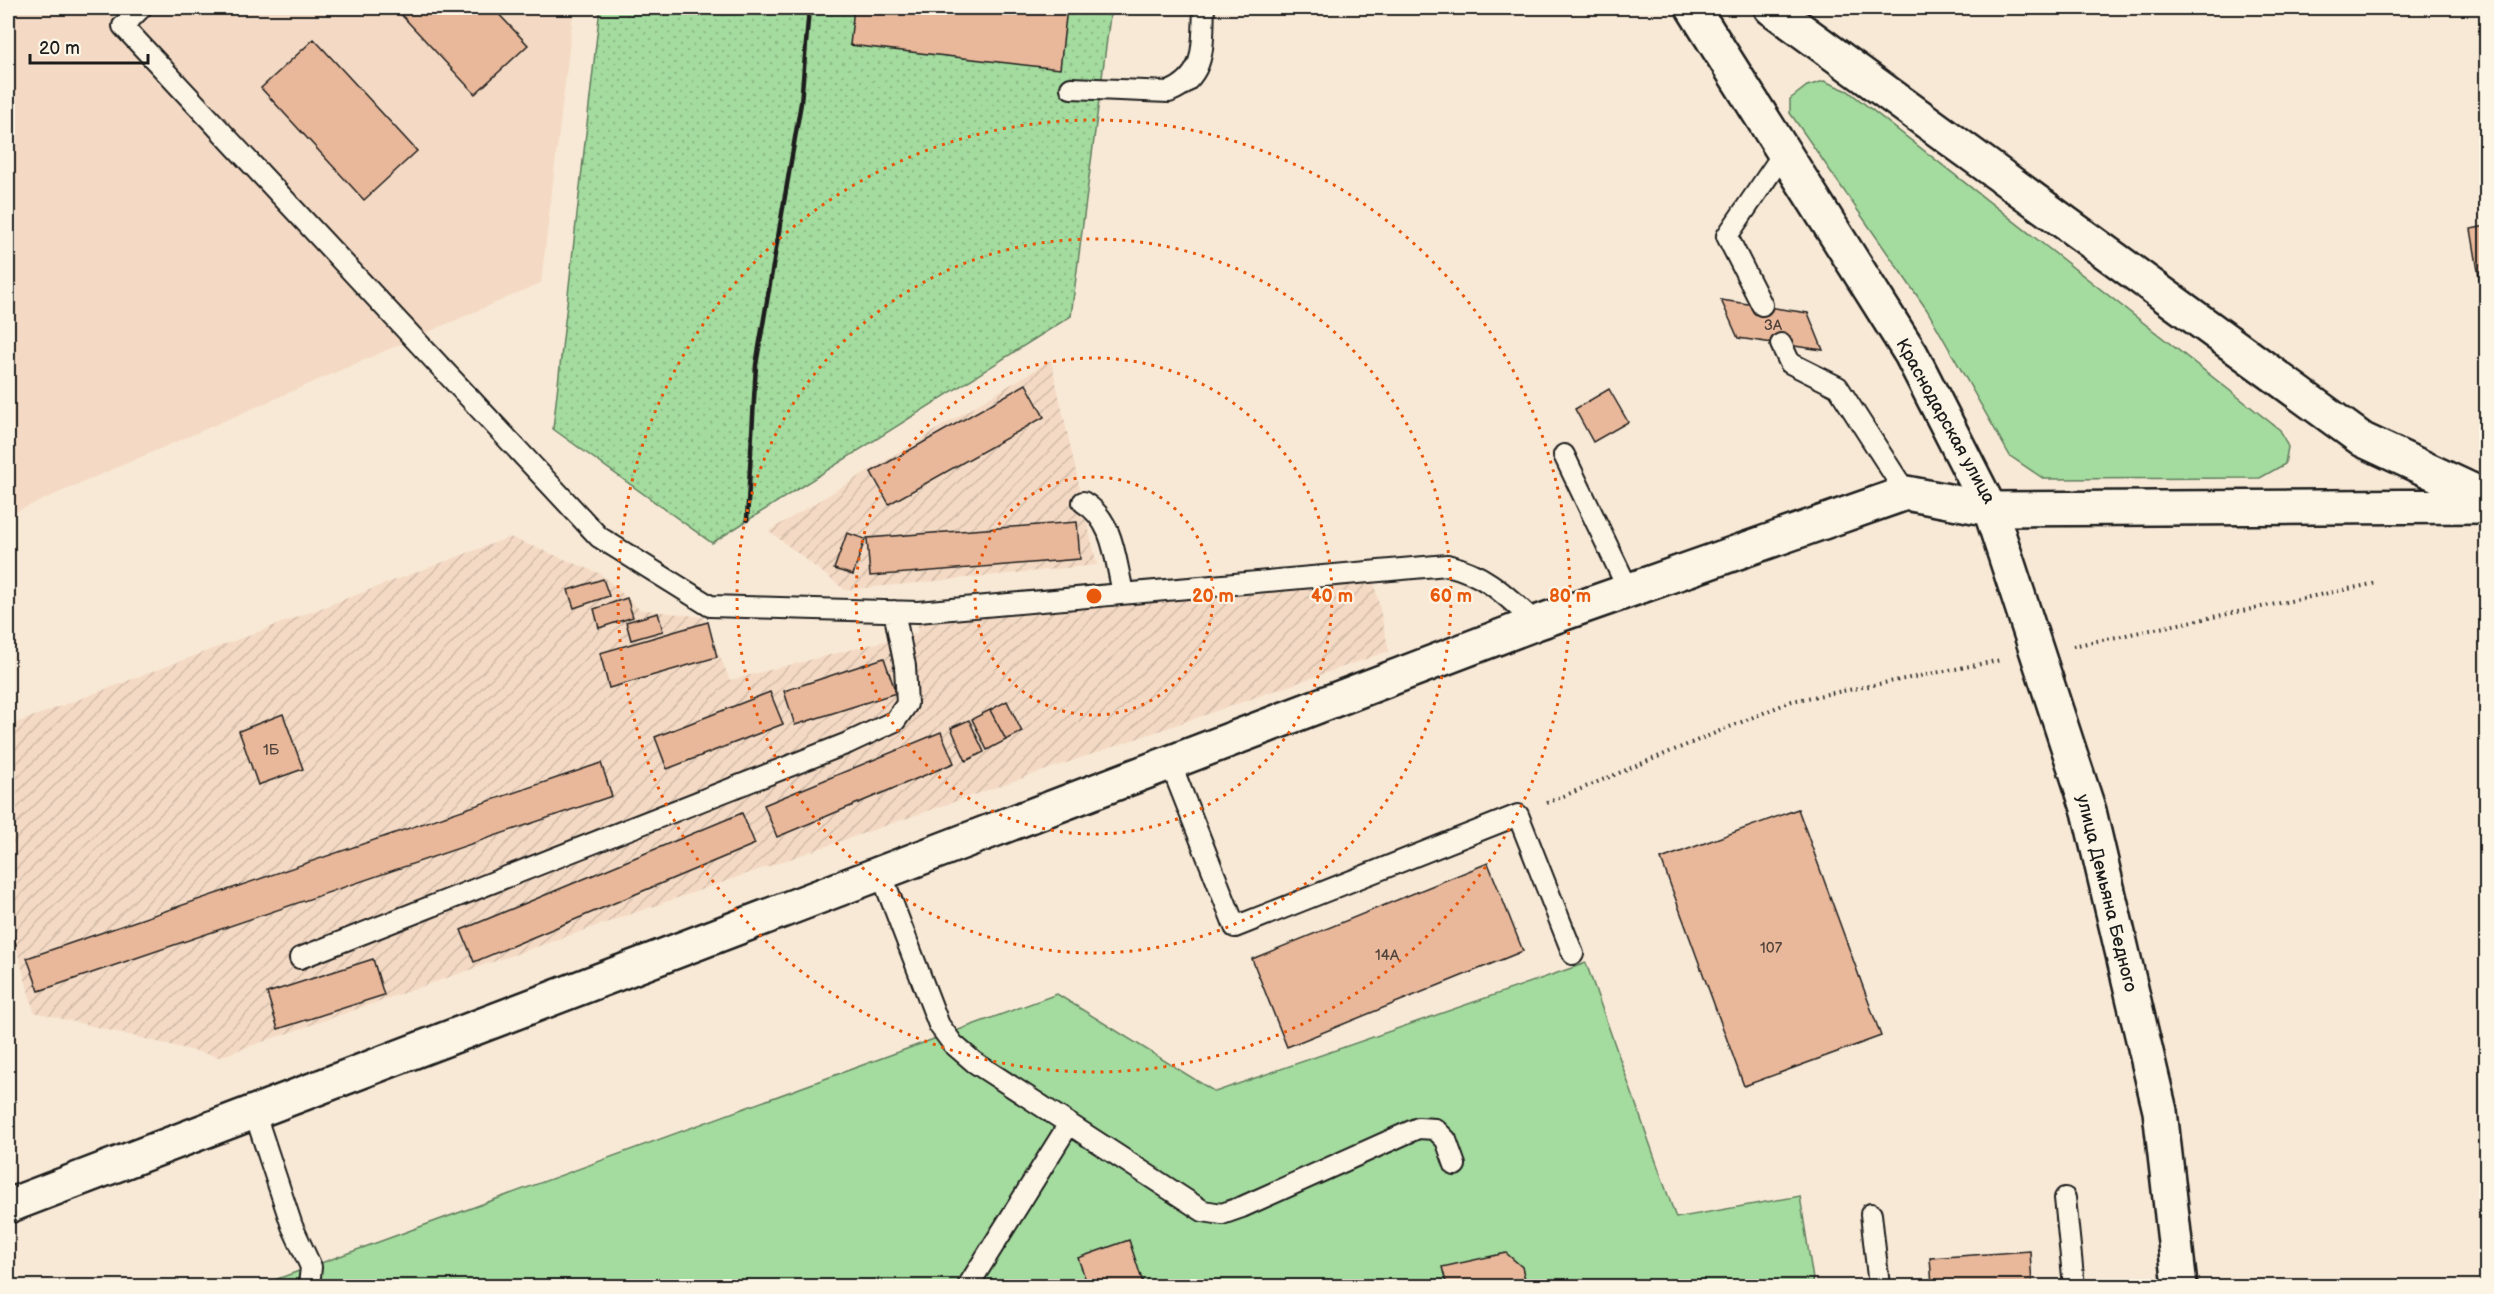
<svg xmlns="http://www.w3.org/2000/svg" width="2494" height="1294" font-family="'Balsamiq Sans',sans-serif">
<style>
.built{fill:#f4dac4}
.industrial{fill:url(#industrial-furrows)}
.grass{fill:#a4db9e;stroke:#607c5d;stroke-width:1.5}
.park{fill:url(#park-dots);stroke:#607c5d;stroke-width:1.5}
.building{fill:#e9b89a;stroke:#1c1c1c;stroke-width:1.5}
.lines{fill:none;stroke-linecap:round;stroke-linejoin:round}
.service-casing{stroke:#1c1c1c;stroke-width:24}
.minor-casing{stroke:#1c1c1c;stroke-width:38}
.tertiary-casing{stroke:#1c1c1c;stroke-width:38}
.secondary-casing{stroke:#1c1c1c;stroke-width:38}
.path{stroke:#1c1c1c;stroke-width:4;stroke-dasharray:1.5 4.5;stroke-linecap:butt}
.service{stroke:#fcf5e5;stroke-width:20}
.minor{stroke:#fcf5e5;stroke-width:33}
.tertiary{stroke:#fcf5e5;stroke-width:33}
.secondary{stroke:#fcf5e5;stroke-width:33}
.rail{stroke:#1c1c1c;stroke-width:4.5}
.ring{fill:none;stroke:#e8590c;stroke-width:3;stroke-dasharray:3 6}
.labels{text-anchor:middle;stroke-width:4.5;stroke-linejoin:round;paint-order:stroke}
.number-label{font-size:15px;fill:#4f433c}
.street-label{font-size:18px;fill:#1c1c1c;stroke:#fcf5e5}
.centre{fill:#e8590c;stroke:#fcf5e5;stroke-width:3}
.ring-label{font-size:18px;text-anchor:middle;font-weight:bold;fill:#e8590c;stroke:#fcf5e5;stroke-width:4.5;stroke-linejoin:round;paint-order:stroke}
</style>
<defs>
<pattern id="industrial-furrows" width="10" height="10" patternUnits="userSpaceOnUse" patternTransform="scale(1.5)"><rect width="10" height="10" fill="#f4dac4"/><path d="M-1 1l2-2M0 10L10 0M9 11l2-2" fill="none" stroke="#d1baa8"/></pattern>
<pattern id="park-dots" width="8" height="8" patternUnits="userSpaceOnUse" patternTransform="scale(1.5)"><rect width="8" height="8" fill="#a4db9e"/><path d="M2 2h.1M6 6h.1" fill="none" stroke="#8dbb88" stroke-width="1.8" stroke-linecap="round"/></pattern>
</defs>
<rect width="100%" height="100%" fill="#f8e9d6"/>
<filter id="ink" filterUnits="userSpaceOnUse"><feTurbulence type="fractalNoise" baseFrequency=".0167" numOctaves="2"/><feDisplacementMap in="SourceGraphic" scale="12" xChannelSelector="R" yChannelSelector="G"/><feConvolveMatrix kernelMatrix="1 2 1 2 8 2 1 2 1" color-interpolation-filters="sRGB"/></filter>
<g filter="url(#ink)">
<!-- built -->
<path class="built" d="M8,8H574L541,283L8,515Z"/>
<!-- industrial -->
<path class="industrial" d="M1051,360L1097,565L845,590L769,531Z
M510,537L601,574L639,609L703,617L730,680L917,633L918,621L1373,577L1389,651L219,1057L34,1012L8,918V726Z"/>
<!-- grass -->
<path class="grass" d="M1824,81L1848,91L2280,430L2288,447L2285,464L2260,478L2044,479L2010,456L1927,310L1790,113V99L1807,86Z
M1586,963L1676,1218L1800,1196L1814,1286H258L1057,994L1215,1092Z"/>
<!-- park -->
<path class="park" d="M600,8H1111L1071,316L712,543L553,429Z"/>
<!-- building -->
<path class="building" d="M395,8H493L528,45L475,94Z
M854,8H1067L1060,69L850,45Z
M314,39L417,151L364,200L261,88Z
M2486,226V281L2480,283L2471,229Z
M1721,300L1808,313L1823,350L1738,338Z
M1026,384L1044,417L889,504L871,472Z
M1609,389L1628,422L1593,442L1575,409Z
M1077,522L1080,559L870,576L867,538Z
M847,533L865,539L853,575L834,569Z
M603,579L609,596L574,608L568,590Z
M627,598L633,617L599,628L594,609Z
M658,613L663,631L631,640L626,622Z
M708,622L717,657L609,688L600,653Z
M884,658L896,693L795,725L784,691Z
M770,692L783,724L667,769L655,737Z
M1007,701L1022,732L1006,740L990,710Z
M990,710L1006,740L987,750L972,719Z
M283,714L303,769L258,785L239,731Z
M969,720L984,752L966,761L951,728Z
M941,732L954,763L777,837L764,805Z
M601,763L612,796L39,991L27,958Z
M1798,809L1881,1036L1744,1086L1661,859Z
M742,813L755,844L474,962L461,930Z
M1488,863L1523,951L1287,1047L1252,959Z
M8,920L16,945L8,948Z
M373,959L384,995L278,1029L267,993Z
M1129,1240L1144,1286H1088L1078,1258Z
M2030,1251L2032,1286H1932L1930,1258Z
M1506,1253L1522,1267L1526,1283L1540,1280L1541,1286H1447L1442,1267Z"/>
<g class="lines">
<!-- service casing -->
<g class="service-casing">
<path id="service" d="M141,8L123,26L599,537L710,606L918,612L1447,565C1488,575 1506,596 1536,623
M1071,88L1169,92C1208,76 1202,43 1204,8
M1762,305L1727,236L1783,154
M1781,344L1790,363L1838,387L1906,493
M1564,455L1629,591
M1083,502C1114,520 1115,560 1123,592
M1170,762L1235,927L1518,815L1573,954
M881,873L939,1025L953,1044L974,1062L1203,1211L1222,1214L1242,1207L1418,1128L1435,1129L1446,1140L1455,1165
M300,958L848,743L895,721L907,704L905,666L894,611
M254,1111L292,1226L311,1267L309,1286
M2065,1198L2074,1286
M1871,1214L1879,1286
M968,1286L1069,1124"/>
</g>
<!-- minor casing -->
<g class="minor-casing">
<path id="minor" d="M8,1206L1536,623L1906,493L1990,509"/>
</g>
<!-- tertiary casing -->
<g class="tertiary-casing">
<path id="tertiary" d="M1771,8L2363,440L2486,497
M1990,509L2486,506"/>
</g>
<!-- secondary casing -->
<g class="secondary-casing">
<path id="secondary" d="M1693,8L1911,354L1990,509L2089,811L2160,1111L2180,1286"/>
</g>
<!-- path -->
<path class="path" d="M2073,646L2377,583
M1547,803L1792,701L2001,660"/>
<!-- service -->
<use href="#service" class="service"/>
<!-- minor -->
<use href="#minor" class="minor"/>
<!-- tertiary -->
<use href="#tertiary" class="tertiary"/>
<!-- secondary -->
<use href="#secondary" class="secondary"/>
<!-- rail -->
<path class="rail" d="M747,520L756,365L801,103L809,8"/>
</g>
</g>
<!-- distance rings -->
<g class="ring">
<circle cx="1094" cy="596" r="119"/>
<circle cx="1094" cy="596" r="238"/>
<circle cx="1094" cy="596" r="357"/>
<circle cx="1094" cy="596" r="476"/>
</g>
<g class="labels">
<!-- number labels -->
<g class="number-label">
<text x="1773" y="330">3А</text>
<text x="271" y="755">1Б</text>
<text x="1771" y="953">107</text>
<text x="1387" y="960">14А</text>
</g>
<!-- street labels -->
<g class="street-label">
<text transform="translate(1946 421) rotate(61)" y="6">Краснодарская улица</text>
<text transform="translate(2107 893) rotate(76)" y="6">улица Демьяна Бедного</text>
</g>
</g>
<circle cx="1094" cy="596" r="9" class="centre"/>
<g class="ring-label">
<text x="1213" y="602">20 m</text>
<text x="1332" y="602">40 m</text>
<text x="1451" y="602">60 m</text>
<text x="1570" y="602">80 m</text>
</g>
<!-- margin -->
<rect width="2494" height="1294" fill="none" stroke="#fcf5e5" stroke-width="30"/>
<rect x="15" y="15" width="2464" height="1264" fill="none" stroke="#1c1c1c" stroke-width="2" filter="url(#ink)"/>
<!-- scale -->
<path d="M30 54v9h118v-9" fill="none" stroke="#1c1c1c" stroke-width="3"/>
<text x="39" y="54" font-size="18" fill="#1c1c1c" stroke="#fcf5e5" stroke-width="4.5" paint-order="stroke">20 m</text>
</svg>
